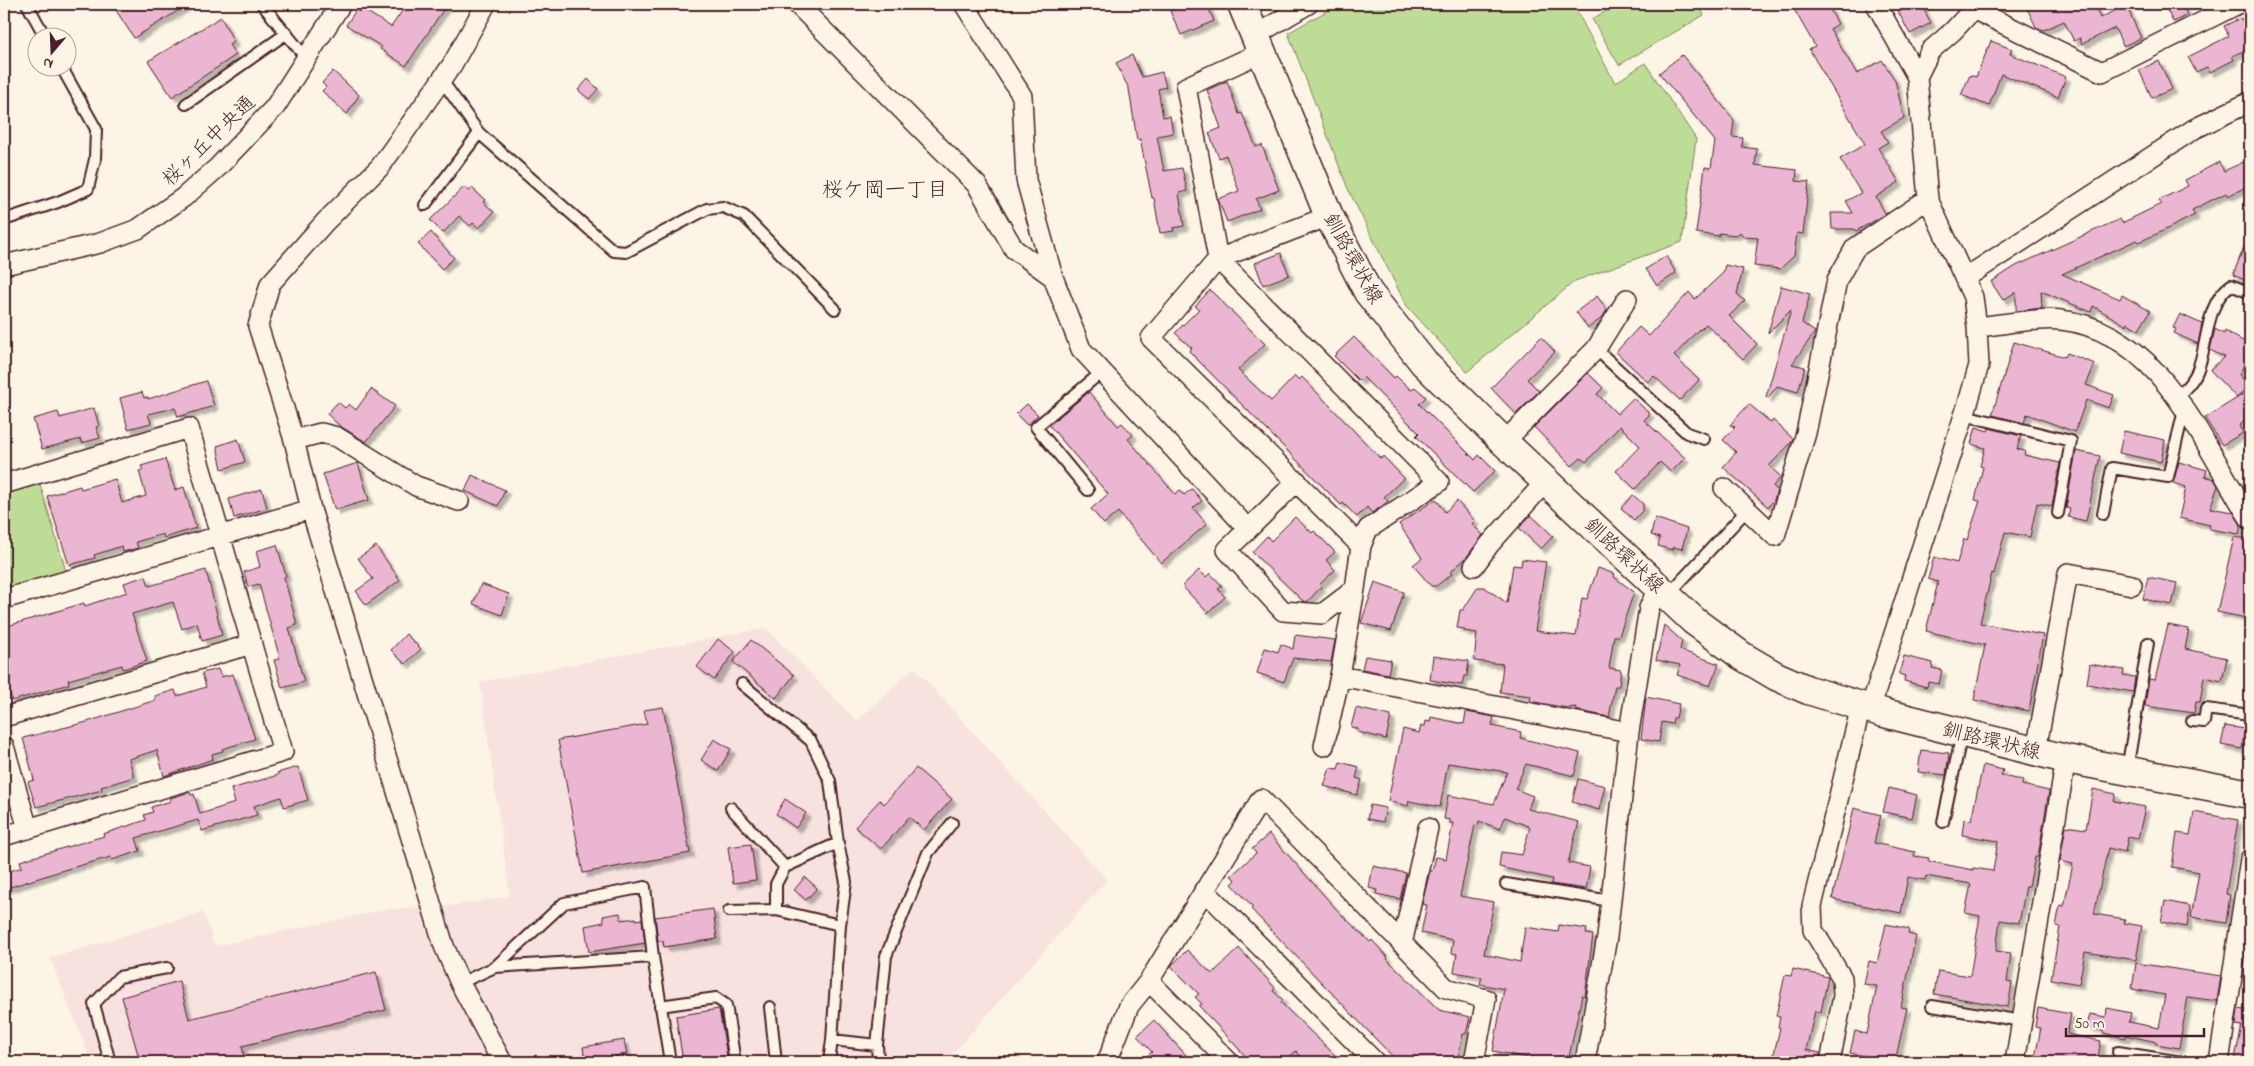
<svg xmlns="http://www.w3.org/2000/svg" width="2254" height="1066" font-family="'Indie Flower','Klee One',sans-serif">
<style>
.built{fill:#f7e2df}
.green{fill:#bddd96;stroke:#847e60}
.building{fill:#ebb6d1;stroke:#4a1f2b;filter:url(#shadow)}
.lines{fill:none;stroke-linecap:round;stroke-linejoin:round}
.service-casing{stroke:#4a1f2b;stroke-width:14}
.minor-casing{stroke:#4a1f2b;stroke-width:22}
.primary-casing{stroke:#4a1f2b;stroke-width:31}
.service{stroke:#fcf5e5;stroke-width:10}
.minor{stroke:#fcf5e5;stroke-width:19}
.primary{stroke:#fcf5e5;stroke-width:28}
.labels{text-anchor:middle;stroke-width:4;stroke-linejoin:round;paint-order:stroke}
.street-label{font-size:20px;fill:#4a1f2b;stroke:#fcf5e5}
.neighbourhood-label{font-size:21px;fill:#4a1f2b;stroke:#fcf5e5}
</style>
<defs>
<filter id="shadow"><feDropShadow dx="4.5" dy="4.5" stdDeviation="1" flood-color="#0004"/></filter>
</defs>
<rect width="100%" height="100%" fill="#fcf5e5"/>
<filter id="ink" filterUnits="userSpaceOnUse"><feTurbulence type="fractalNoise" baseFrequency=".02" numOctaves="2"/><feDisplacementMap in="SourceGraphic" scale="10" xChannelSelector="R" yChannelSelector="G"/><feConvolveMatrix kernelMatrix="1 2 1 2 8 2 1 2 1" color-interpolation-filters="sRGB"/></filter>
<g filter="url(#ink)">
<!-- built -->
<path class="built" d="M766,628L857,721L914,667L1107,880L950,1057L952,1062H91L50,958L203,912L215,946L388,909L449,906L510,896L480,682Z"/>
<!-- green -->
<path class="green" d="M1339,4H1573L1615,83L1645,63L1696,139L1682,242L1575,281L1467,372L1406,305L1348,189L1288,33Z
M1619,4H1698L1704,15L1619,65L1592,19Z
M40,484L66,571L4,590V494Z"/>
<!-- building -->
<path class="building" d="M112,4H189L134,38Z
M407,4H447L406,66L380,49L382,47L346,25L356,10L359,12L361,8L391,27Z
M1187,4H1207L1214,21L1181,35L1170,11Z
M1791,4H1827L1838,24L1830,29L1857,74L1882,60L1895,80L1904,118L1881,131L1888,142L1878,148L1899,182L1876,197L1885,213H1888L1856,231L1854,229H1832L1831,213H1853L1846,201L1861,193L1840,159L1865,144L1809,49L1815,46Z
M1894,4H1921L1931,23L1910,34Z
M2025,4H2094L2100,18L2126,5L2141,38L2123,46L2115,28L2082,44L2080,38L2074,41L2064,21L2044,30L2036,27Z
M2164,4H2182L2187,15L2173,22Z
M221,17L234,42L229,45L236,55L172,97L148,61Z
M2241,18L2250,37V48L2232,56L2234,60L2210,72L2207,67L2196,72L2188,57L2229,36L2224,26Z
M1991,41L2012,49L2010,54L2066,77L2058,97L2001,74L1989,106L1961,95L1970,75L1976,77Z
M1132,55L1142,77L1162,72L1166,87L1158,89L1163,117L1170,116L1173,133L1157,136L1164,171L1182,168L1187,191L1179,193L1184,226L1173,228L1174,231L1160,233L1154,198H1152L1140,139L1137,140L1129,89L1116,63Z
M1682,55L1734,120L1732,137L1743,138L1742,147L1757,149L1755,165L1797,170L1796,181L1809,182L1803,234L1797,233L1794,256L1780,269L1754,266L1758,238L1744,237L1740,232L1735,235L1719,233V236L1696,233L1705,167L1711,168L1715,141L1659,73Z
M2159,61L2172,89L2152,98L2139,70Z
M333,71L359,95L347,114L322,91L326,87L322,83Z
M588,79L598,89L589,99L578,90Z
M1227,81L1239,114L1242,113L1256,147L1262,145L1279,190L1256,199L1260,209L1227,222L1218,199L1239,191L1226,155L1219,158L1209,133L1221,128L1207,90Z
M2250,159V185L2228,196L2226,193L2192,210L2195,215L2163,231L2139,242L2137,240L2062,274L2120,299L2122,295L2150,311L2139,330L2128,323L2127,326L2093,306L2091,312L2041,291L2042,308L2016,311V292L2003,300L1991,282L2016,266L2120,219L2122,223L2161,204L2159,200L2188,186L2185,180L2219,162L2224,171Z
M464,187L469,191L472,188L485,200L483,202L494,212L479,228L473,223L470,226L459,216L443,233L430,220Z
M431,232L454,258L442,269L418,244Z
M2249,234H2250V282L2233,275Z
M1281,253L1289,275L1263,285L1255,263Z
M1666,256L1676,273L1657,286L1646,269Z
M1725,265L1743,269L1737,294L1745,301L1729,316L1757,344L1743,359L1706,324L1700,330L1699,329L1674,356L1699,380L1680,400L1654,376L1648,382L1616,352L1639,327L1649,336L1689,292L1695,299L1723,273Z
M1781,286L1810,294L1802,323L1815,332L1792,364L1805,367L1798,392L1777,386L1768,398L1766,397L1791,310L1768,333Z
M1210,290L1265,344L1238,370L1271,401L1295,376L1299,380L1302,377L1381,459L1383,456L1404,478L1384,497L1388,501L1382,506L1372,513L1367,507L1357,517L1343,503L1341,505L1189,351L1192,348L1175,333L1199,309L1195,306Z
M1597,296L1607,310L1602,318L1588,328L1576,312Z
M2180,314L2202,324L2198,344L2174,333L2176,329L2173,328Z
M2215,329L2224,334L2225,331L2250,345V353L2239,375L2249,385L2237,398L2210,370L2224,357L2210,350Z
M1354,337L1394,378L1396,376L1411,390L1415,387L1426,397L1419,404L1475,460L1479,455L1495,471L1473,492L1416,436L1419,433L1363,377L1359,381L1334,356Z
M1541,337L1555,352L1527,379L1539,391L1516,414L1491,388Z
M2014,342L2065,357L2067,353L2095,364L2086,385L2114,395L2109,408L2086,400L2075,432L2027,414L2024,423L1992,415Z
M1588,373L1603,388L1597,394L1617,414L1633,398L1650,414L1644,420L1685,458L1671,472L1660,462L1635,489L1616,471L1640,446L1620,426L1586,462L1581,458L1572,466L1534,427Z
M206,381L214,406L178,417L175,408L148,414L151,423L128,429L120,398L142,392L144,398L148,397V399Z
M371,389L395,406L366,442L340,426L327,414L338,402L345,408L349,404L356,410Z
M2250,390V416L2239,426L2243,433L2222,445L2205,418Z
M1089,392L1118,426L1122,423L1133,435L1128,439L1175,494L1180,490L1184,495L1192,489L1202,501L1193,508L1207,524L1161,563L1118,512L1104,524L1091,509L1108,494L1049,425Z
M1027,404L1038,415L1027,425L1016,414Z
M1749,404L1771,423L1773,420L1793,439L1791,443L1769,466L1781,477L1773,486L1777,490L1774,500L1768,507L1723,467L1736,452L1723,440L1735,427L1730,425Z
M94,408L99,426L96,427L100,438L82,443L81,439L42,449L33,419L58,412L60,418Z
M1976,427L1988,431L1989,428L2021,436L2017,449L2025,451L2024,455L2060,463L2052,506L2037,503L2030,537L2005,532L1994,574L1992,573L1980,623L2043,635L2029,711L1974,700L1985,645L1926,631L1938,582L1928,579L1934,557L1957,563L1964,539L1967,540L1980,501L1975,500L1983,467L1980,466L1985,448L1971,444Z
M2124,431L2165,440L2161,462L2119,453Z
M238,439L245,462L222,469L217,446Z
M2076,451L2100,456L2086,521L2068,517L2070,509L2066,508Z
M165,459L175,490L184,487L196,528L164,538L163,534L136,542L138,548L123,552L122,546L94,555L95,558L69,565L47,496L80,486L81,489L115,479L122,503L146,496L139,471L143,470L141,466Z
M2179,462L2207,470L2205,476L2214,479L2218,486L2210,508L2233,512L2241,525L2239,534L2209,529L2210,525L2179,518L2186,487L2173,483Z
M358,463L369,500L335,510L323,474Z
M472,475L505,490L498,506L465,491Z
M262,489L267,508L234,518L229,499Z
M1633,495L1643,504V510L1634,520L1621,508Z
M1436,499L1445,512L1457,501L1475,521L1472,524L1483,535L1466,558L1450,572L1452,574L1436,586H1431L1413,565L1422,558L1399,524Z
M1531,515L1553,536L1541,549L1519,528Z
M1295,517L1312,533L1314,531L1335,552L1326,560L1335,570L1319,585L1321,587L1307,602L1303,601L1252,552L1267,536L1271,541Z
M1655,518L1687,529L1682,549L1673,547L1672,550L1658,546L1660,538L1651,535Z
M2234,537L2248,539L2247,545H2250V612L2248,611L2246,618L2217,612Z
M277,545L286,576L284,577L297,625L289,628L304,682L282,688L274,660L280,659L259,584L248,587L244,572L260,567L256,551Z
M376,546L400,580L366,605L356,591L373,579L358,558Z
M1522,559L1546,562L1535,631L1576,636L1582,598L1587,599L1598,568L1615,574L1614,577L1634,592L1619,636H1614L1609,668L1621,670L1619,686H1615L1609,717L1575,710L1576,707L1567,708L1530,701L1531,696L1500,692L1503,664L1474,661L1477,633L1464,631V629L1457,628L1460,610H1463L1478,587H1484L1507,603L1513,565L1521,566Z
M206,570L222,635L202,641L197,623L182,629L173,602L132,614L147,661L123,669L122,665L68,680L69,684L12,701L4,674V627L84,603L85,606L127,592L124,583L146,576L149,586Z
M1199,570L1206,577L1210,573L1222,586L1218,589L1225,597L1208,613L1182,586Z
M2148,577L2177,583L2172,605L2143,599Z
M1375,582L1404,592L1391,631L1361,623Z
M481,584L509,594L502,615L473,604Z
M1664,625L1682,641L1680,650L1719,664L1710,686L1677,675L1680,665L1656,660Z
M2168,625L2189,629L2185,649L2227,658L2222,681L2204,677L2200,702H2196L2194,713L2145,706L2149,679L2155,680Z
M406,634L421,649L405,664L391,650Z
M1295,635L1335,640L1331,662L1293,658L1284,682L1257,673L1265,648L1278,652L1281,644L1293,649Z
M718,639L735,652L714,680L697,667Z
M751,640L794,675L776,698L733,662Z
M1365,656L1391,660L1388,674L1362,669Z
M1433,656L1469,661L1467,676H1464L1462,685L1430,680Z
M1904,656L1933,663L1932,668L1942,670L1939,684L1928,682L1927,687L1904,681L1905,676L1899,674Z
M2090,664L2124,670L2123,675L2135,677L2133,692L2087,684Z
M218,669L221,677L233,674L255,739L222,749L223,751L212,754L213,759L164,776L157,750L129,759L134,777L101,787L102,790L36,807L28,782L34,780L23,738L87,722L156,700L155,696L175,690L177,696L206,687L202,673Z
M1646,697L1679,704L1676,718H1673L1672,724L1662,722L1659,742L1641,739Z
M663,707L690,853L583,873L558,740L647,724L644,710Z
M1356,708L1391,716L1386,739L1358,732V729L1351,727Z
M1466,712L1494,717L1492,726L1521,732L1520,738L1580,753L1574,776L1526,764L1515,789L1533,796L1528,809L1579,822L1568,863L1590,867L1586,889L1551,884L1552,879L1499,867L1501,852L1522,855L1530,827L1505,817L1500,829L1479,821L1478,826L1475,825L1460,896L1494,902L1484,954L1520,962L1525,927L1558,932L1559,925L1587,929L1586,934L1593,935L1585,996L1582,995L1568,1062H1549L1493,1051L1504,989L1480,984L1482,977L1454,972L1457,954L1451,953L1453,940L1421,933L1427,905L1422,904L1430,871H1432L1436,857L1446,859L1453,823H1450V820L1444,819L1448,795L1494,804L1507,772L1448,763L1440,807L1409,801L1408,806L1388,801L1394,772L1403,729L1419,733L1421,726H1425L1426,721L1430,722L1431,717L1464,724Z
M2225,726L2245,729L2242,749L2221,745Z
M714,739L731,749L718,771L701,760Z
M1921,750L1949,753L1946,775L1918,772Z
M1340,762L1359,767L1356,778L1362,780L1357,795L1324,786L1330,768L1338,769Z
M1983,765L2003,770L2001,776L2023,780L2022,785L2049,791L2038,857H2035L2029,886H2026L2019,923L2000,920L1996,951L2011,953L2007,982L2012,983L2008,1007L1934,994L1938,971L1970,976L1980,916L1965,913L1971,884L1926,876L1925,880L1908,877L1901,913L1832,899L1854,808L1881,815L1874,843L1915,852L1914,856L1929,858L1928,861L1973,870V868L1993,871L1998,841L1962,835L1964,819L1971,820Z
M298,767L308,800L284,807L281,797L254,806L257,815L202,831L198,820L136,838L140,851L112,860L111,857L67,869L4,889V873L22,867L20,861L104,836L103,834L146,820L144,815L153,812L151,807L171,801L170,798L190,792L191,795L194,794L200,814L235,803L231,789L278,775L277,773Z
M916,768L952,799L924,830L909,817L881,849L855,827L880,800L884,804Z
M1578,779L1605,786L1599,810L1572,802Z
M1889,788L1917,795L1912,818L1883,812Z
M2093,789L2116,794L2114,801L2145,807L2138,839L2128,837L2125,852L2108,848L2094,914L2125,919L2124,923L2142,926L2136,960L2085,952L2079,984L2051,979L2060,927L2056,926L2060,905L2064,906L2073,864L2060,861L2066,826L2086,829Z
M785,799L806,813L796,828L776,814Z
M1370,805L1386,808L1383,822L1367,819Z
M2194,812L2238,820L2226,894L2230,895L2226,923L2191,917L2199,872L2172,867L2177,833L2190,835Z
M1269,834L1340,913L1370,942L1372,940L1388,958L1387,959L1439,1010L1470,1017L1466,1034H1463L1457,1062H1398L1251,909L1253,907L1232,884L1236,880L1231,876L1256,853L1252,849Z
M751,844L756,880L733,883L728,847Z
M1373,866L1406,873L1400,899L1376,894L1377,890L1369,888Z
M805,877L817,888L806,900L794,890Z
M2165,901L2190,906L2187,927L2161,922Z
M713,909L717,939L664,947L663,941H658L655,917Z
M620,913L621,920L636,918V920L642,919L645,943L589,952L585,926L604,922L603,916Z
M1886,924L1909,929L1908,934L1916,936L1901,1007L1907,1008L1895,1062L1850,1053L1855,1031L1867,1034L1877,986L1864,984L1869,961L1877,963Z
M1239,948L1275,988L1273,991L1283,1000L1281,1003L1342,1062H1307L1296,1051L1284,1062H1251L1199,1006L1202,1004L1195,997L1199,994L1171,966L1187,950L1212,974Z
M2136,963L2221,976L2217,1001L2188,997L2179,1048L2156,1044V1042L2126,1035V1038L2103,1033V1030L2087,1026L2090,1014L2106,1017L2107,1008L2131,1013L2129,1022L2159,1028L2165,995L2132,989Z
M1793,969L1828,977L1821,1012L1815,1011L1806,1050L1820,1053L1819,1062H1772L1780,1028L1778,1027L1780,1017L1776,1016L1785,975L1791,976Z
M376,972L386,1010L242,1046L245,1062H140L122,997L179,981L189,1019Z
M2038,1008L2071,1014L2067,1034L2101,1041L2097,1062H2063L2035,1057L2041,1028L2035,1027Z
M719,1009L728,1062H683L676,1016Z
M2238,1009L2250,1011V1062H2234L2242,1026L2236,1025Z
M1154,1020L1192,1062H1139L1152,1052L1137,1036Z
M624,1040L627,1054L615,1056L616,1062H585L583,1047Z"/>
<g class="lines">
<!-- service casing -->
<g class="service-casing">
<path id="service" d="M27,4L46,38
M262,4L306,58
M441,79L479,133L614,251L626,252L707,209L723,207L744,216L835,309
M186,104L287,33
M425,205L479,133
M4,220L58,202L88,189L95,159L96,129L62,68
M1596,349L1687,433L1704,439
M2177,398C2183,391 2192,382 2196,374C2209,346 2204,304 2231,285L2250,293
M1964,415L2071,441L2058,513
M1088,490L1036,427L1103,371
M2103,514L2112,468L2168,477L2184,410
M1668,595L1747,510
M742,684L811,741L830,781L838,843L846,882L840,925
M2192,721L2204,722L2206,709L2250,715
M2127,770L2148,643
M731,808L785,867
M1943,822L1962,733
M1506,884L1611,901
M776,910V884L785,867L838,843
M729,911L776,910L840,925L832,1040L877,1045L878,1062
M495,967L653,957
M460,983L495,967L564,903L645,887L653,957L670,1062
M660,1006L716,998L726,1005L735,1062
M1932,1006L2022,1021
M770,1007L776,1062
M877,1045L886,956L928,853L952,823
M2118,1052L2182,1062
M110,1062L94,1004L119,977L167,968
M829,1062L832,1040"/>
</g>
<!-- minor casing -->
<g class="minor-casing">
<path id="minor" d="M486,4L452,65L380,167L325,222L270,284L258,326L294,440L311,509L444,946L460,983L502,1062
M797,4L977,185L1014,249L1053,277
M964,4L1022,96L1026,180L1053,277L1081,349L1248,529
M1876,4L1917,77
M1973,9L2102,72L2238,4
M1256,35L1308,4
M1262,52L1186,87L1218,259L1151,338L1361,546L1368,529L1439,482L1218,259L1329,216
M4,265L100,243L138,229L184,197L217,168L275,107L341,4
M1965,278L2194,129L2250,102
M1977,327C2000,325 2039,317 2061,320C2161,331 2203,445 2250,519
M294,440L321,433L337,437L416,486L459,501
M1504,442L1596,349L1627,299
M1297,481L1227,550L1283,611L1322,614L1355,589L1361,546
M4,484L189,428L283,752L4,836
M1724,488L1775,536L1806,433L1837,280L1855,248L1928,199
M1474,566L1489,545L1546,481
M4,599L311,509
M1340,676L1629,732
M1870,709L1968,403L1979,365L1977,327L1973,297L1928,199L1917,77L1930,51L1953,31L1978,4
M4,717L252,644
M4,746L28,829
M1324,746L1340,676L1355,589
M2036,751L2068,573L2132,585
M1204,890L1375,1062
M1402,944L1428,828
M1149,981L1229,1062
M1107,1062L1129,1006L1149,981L1261,799L1446,988L1486,999L1474,1062
M1585,1062L1607,937L1629,732L1649,608L1659,586
M1830,1062L1843,996L1842,978L1813,930L1812,906L1861,706
M2015,1062L2066,759
M2219,1062L2250,859"/>
</g>
<!-- primary casing -->
<g class="primary-casing">
<path id="primary" d="M1242,4L1329,216L1368,292L1424,363L1504,442L1694,621L1742,656L1776,676L1808,690L1884,713L2066,759L2250,794"/>
</g>
<!-- service -->
<use href="#service" class="service"/>
<!-- minor -->
<use href="#minor" class="minor"/>
<!-- primary -->
<use href="#primary" class="primary"/>
</g>
</g>
<g class="labels">
<!-- street labels -->
<g class="street-label">
<text transform="translate(208 140) rotate(-44)" y="7">桜ヶ丘中央通</text>
<text transform="translate(1354 258) rotate(61)" y="7">釧路環状線</text>
<text transform="translate(1625 555) rotate(43)" y="7">釧路環状線</text>
<text transform="translate(1992 740) rotate(14)" y="7">釧路環状線</text>
</g>
<!-- neighbourhood labels -->
<g class="neighbourhood-label">
<text x="885" y="196">桜ケ岡一丁目</text>
</g>
</g>
<!-- margin -->
<rect width="2254" height="1066" fill="none" stroke="#fcf5e5" stroke-width="20"/>
<rect x="10" y="10" width="2234" height="1046" fill="none" stroke="#4a1f2b" stroke-width="2" filter="url(#ink)"/>
<!-- north arrow -->
<g transform="translate(52 52) rotate(199)"><circle r="24" fill="#fcf5e5" stroke="#b59f9b"/>
<path d="M0-4L9 19L0 12L-9 19Z" fill="#4a1f2b"/>
<text y="-8" font-size="14" font-weight="bold" text-anchor="middle" fill="#4a1f2b">N</text>
</g>
<!-- scale -->
<path d="M2066 1028v8h138v-8" fill="none" stroke="#4a1f2b" stroke-width="2.5"/>
<text x="2074" y="1028" font-size="15" fill="#4a1f2b" stroke="#fcf5e5" stroke-width="4" paint-order="stroke">50 m</text>
</svg>
